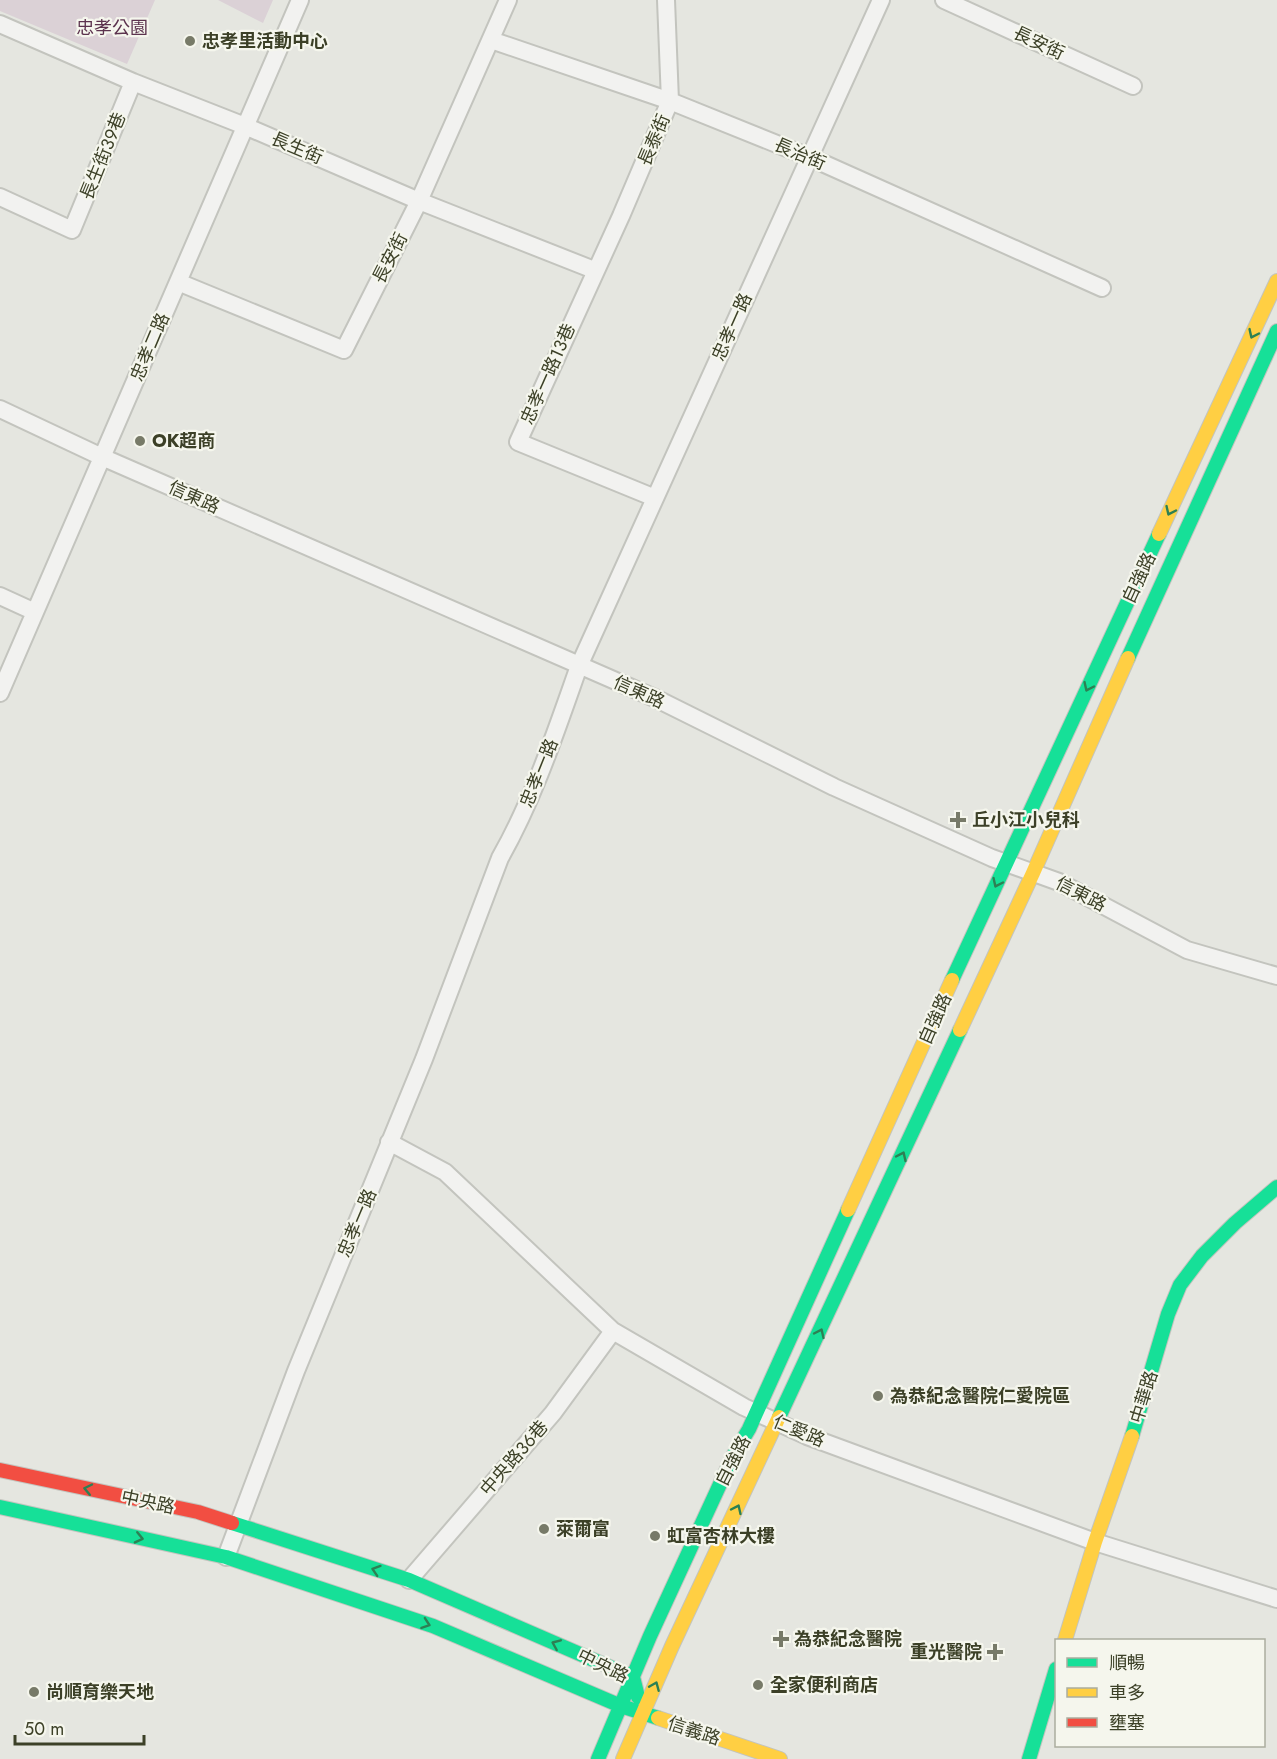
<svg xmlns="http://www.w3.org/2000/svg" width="1277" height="1759" font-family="Jost,'Noto Sans TC',sans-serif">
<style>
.green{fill:#dbd1d6}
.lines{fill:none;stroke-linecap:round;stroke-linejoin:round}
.street-casing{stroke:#c3c4be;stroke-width:20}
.fast-casing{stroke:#c3c4be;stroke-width:16}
.slow-casing{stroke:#c3c4be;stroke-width:16}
.jam-casing{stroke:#c3c4be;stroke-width:16}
.street{stroke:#f2f2f0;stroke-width:16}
.fast{stroke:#16e098;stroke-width:14}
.slow{stroke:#ffcf43;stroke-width:14}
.jam{stroke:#f24e42;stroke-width:14}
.oneway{stroke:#2d8054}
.poi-dot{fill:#777a68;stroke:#f5f6ed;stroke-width:2}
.labels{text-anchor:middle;stroke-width:4.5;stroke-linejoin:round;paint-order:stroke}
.park-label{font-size:18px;fill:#5c334e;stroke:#f5f6ed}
.poi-label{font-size:18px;font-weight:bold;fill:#3c4027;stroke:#f5f6ed;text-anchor:start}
.street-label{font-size:18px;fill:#3c4027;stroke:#f5f6ed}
</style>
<rect width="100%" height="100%" fill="#e5e6e0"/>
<!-- green -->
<path class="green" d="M0,0H155L127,64L0,11Z
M218,0H273L263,23Z"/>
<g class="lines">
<!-- street casing -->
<g class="street-casing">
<path id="street" d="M944,0L1133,86
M0,24L133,82L245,126L419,201L594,270
M491,40L670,101L809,157L1102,288
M0,197L72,230L133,82
M178,282L344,350L419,201L508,0
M0,409L102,457L657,699L834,787L992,858L1059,882L1187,950L1277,976
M655,498L518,442L621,216L670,101L666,0
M0,596L35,612
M0,693L300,0
M389,1142L445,1172L613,1331L744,1407L807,1436L1095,1542L1277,1599
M226,1557L296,1371L424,1059L500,858C534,798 556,731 579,666L881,0
M409,1580L553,1413L613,1331"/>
</g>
<!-- fast casing -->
<g class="fast-casing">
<path id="fast" d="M1128,658L1277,331
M952,980L1159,534
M779,1417L960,1030
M1132,1436L1168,1314L1180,1285L1202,1256L1235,1223L1277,1187
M0,1507L226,1557L433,1626L621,1706L658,1718
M232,1523L409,1580L633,1677L638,1697
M598,1759L650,1636L733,1456L749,1429L848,1210
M1029,1759L1056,1669"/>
</g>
<!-- slow casing -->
<g class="slow-casing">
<path id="slow" d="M1159,534L1277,281
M960,1030L1033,873L1128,658
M848,1210L952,980
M1065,1640L1095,1542L1132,1436
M658,1718L780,1759
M623,1759L672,1646L779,1417"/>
</g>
<!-- jam casing -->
<g class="jam-casing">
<path id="jam" d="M0,1470L198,1512L232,1523"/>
</g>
<!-- street -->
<use href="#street" class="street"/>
<!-- fast -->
<use href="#fast" class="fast"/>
<!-- slow -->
<use href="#slow" class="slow"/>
<!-- jam -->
<use href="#jam" class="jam"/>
</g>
<!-- one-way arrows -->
<defs><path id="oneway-chevron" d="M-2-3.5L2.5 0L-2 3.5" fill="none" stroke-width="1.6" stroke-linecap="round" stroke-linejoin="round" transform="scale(1.5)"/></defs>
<g class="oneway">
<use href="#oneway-chevron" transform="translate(1253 334) rotate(115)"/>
<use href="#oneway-chevron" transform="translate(1170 511) rotate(115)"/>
<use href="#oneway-chevron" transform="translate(1088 687) rotate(115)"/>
<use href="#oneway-chevron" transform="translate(997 883) rotate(115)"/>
<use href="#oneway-chevron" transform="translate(902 1156) rotate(-65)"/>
<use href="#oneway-chevron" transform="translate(820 1333) rotate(-65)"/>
<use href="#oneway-chevron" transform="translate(88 1489) rotate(-168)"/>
<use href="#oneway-chevron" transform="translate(737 1509) rotate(-65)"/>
<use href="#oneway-chevron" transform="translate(139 1538) rotate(13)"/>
<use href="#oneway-chevron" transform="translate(376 1570) rotate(-162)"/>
<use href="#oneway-chevron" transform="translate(426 1624) rotate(19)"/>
<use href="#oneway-chevron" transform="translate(556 1644) rotate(-157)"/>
<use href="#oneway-chevron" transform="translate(655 1686) rotate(-67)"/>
</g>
<!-- markers -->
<g class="poi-dot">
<circle cx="190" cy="41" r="6"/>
<circle cx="140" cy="441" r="6"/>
<path d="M955 811h6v6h6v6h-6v6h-6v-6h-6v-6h6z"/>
<circle cx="878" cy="1396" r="6"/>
<circle cx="544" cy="1529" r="6"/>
<circle cx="655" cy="1536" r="6"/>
<path d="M778 1630h6v6h6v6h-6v6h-6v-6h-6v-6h6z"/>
<path d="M992 1643h6v6h6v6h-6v6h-6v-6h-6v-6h6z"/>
<circle cx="758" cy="1685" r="6"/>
<circle cx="34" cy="1692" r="6"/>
</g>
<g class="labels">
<!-- park labels -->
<g class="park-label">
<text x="112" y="34">忠孝公園</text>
</g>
<!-- poi labels -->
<g class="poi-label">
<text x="202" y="47">忠孝里活動中心</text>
<text x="152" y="447">OK超商</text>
<text x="972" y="826">丘小江小兒科</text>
<text x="890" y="1402">為恭紀念醫院仁愛院區</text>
<text x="556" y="1535">萊爾富</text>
<text x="667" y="1542">虹富杏林大樓</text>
<text x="794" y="1645">為恭紀念醫院</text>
<text x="982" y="1658" text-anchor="end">重光醫院</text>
<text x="770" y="1691">全家便利商店</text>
<text x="46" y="1698">尚順育樂天地</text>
</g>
<!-- street labels -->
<g class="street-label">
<text transform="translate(1039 43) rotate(25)" y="6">長安街</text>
<text transform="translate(654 140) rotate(-67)" y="6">長泰街</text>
<text transform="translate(297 148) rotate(23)" y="6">長生街</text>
<text transform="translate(800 154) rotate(23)" y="6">長治街</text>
<text transform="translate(103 156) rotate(-68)" y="6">長生街39巷</text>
<text transform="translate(390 258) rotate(-63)" y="6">長安街</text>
<text transform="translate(732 327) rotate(-66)" y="6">忠孝一路</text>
<text transform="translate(150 347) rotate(-67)" y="6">忠孝二路</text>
<text transform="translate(548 374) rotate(-66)" y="6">忠孝一路13巷</text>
<text transform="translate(194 497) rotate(24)" y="6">信東路</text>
<text transform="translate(1139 578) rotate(-65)" y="6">自強路</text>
<text transform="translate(639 692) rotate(24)" y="6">信東路</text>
<text transform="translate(539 773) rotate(-68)" y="6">忠孝一路</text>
<text transform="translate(1081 894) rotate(27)" y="6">信東路</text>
<text transform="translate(935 1019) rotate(-66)" y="6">自強路</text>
<text transform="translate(357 1223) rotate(-67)" y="6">忠孝一路</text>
<text transform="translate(1144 1397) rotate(-73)" y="6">中華路</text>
<text transform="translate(799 1431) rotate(23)" y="6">仁愛路</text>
<text transform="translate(514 1458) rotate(-49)" y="6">中央路36巷</text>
<text transform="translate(733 1461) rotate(-63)" y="6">自強路</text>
<text transform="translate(148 1502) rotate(12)" y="6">中央路</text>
<text transform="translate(603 1666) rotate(26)" y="6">中央路</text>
<text transform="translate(694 1731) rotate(18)" y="6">信義路</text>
</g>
</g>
<!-- legend -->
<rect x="1055" y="1639" width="210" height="108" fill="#f5f6ed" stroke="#abad9e" stroke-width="1.5"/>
<rect x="1067" y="1658" width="30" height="9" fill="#16e098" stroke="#abad9e" stroke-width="1.5"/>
<text x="1109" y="1669" font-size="18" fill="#3c4027">順暢</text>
<rect x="1067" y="1688" width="30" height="9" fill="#ffcf43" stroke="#abad9e" stroke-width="1.5"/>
<text x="1109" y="1699" font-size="18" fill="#3c4027">車多</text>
<rect x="1067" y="1718" width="30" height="9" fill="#f24e42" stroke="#abad9e" stroke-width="1.5"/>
<text x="1109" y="1729" font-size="18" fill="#3c4027">壅塞</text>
<!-- scale -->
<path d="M15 1735v9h129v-9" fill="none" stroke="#3c4027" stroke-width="3"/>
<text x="24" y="1735" font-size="18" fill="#3c4027" stroke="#f5f6ed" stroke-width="4.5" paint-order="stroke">50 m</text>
</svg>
